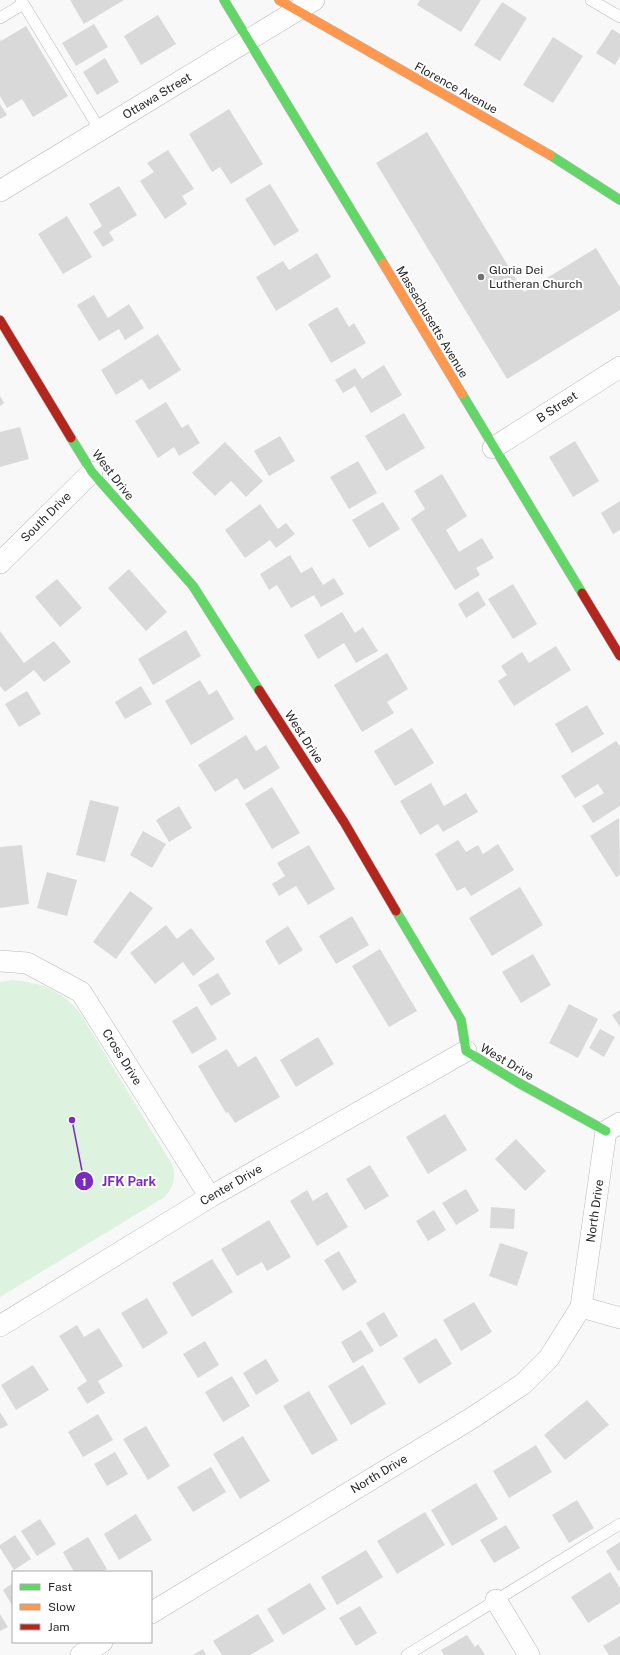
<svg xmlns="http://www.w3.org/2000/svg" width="620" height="1655" font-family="'Public Sans',sans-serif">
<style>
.green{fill:#ddf2df}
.building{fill:#d9d9da}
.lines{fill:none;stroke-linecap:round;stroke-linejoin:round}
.lane-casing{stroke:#bababb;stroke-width:12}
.street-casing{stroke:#bababb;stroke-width:22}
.fast-casing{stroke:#bababb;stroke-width:10}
.slow-casing{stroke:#bababb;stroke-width:10}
.jam-casing{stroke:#bababb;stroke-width:10}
.lane{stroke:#fefefe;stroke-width:11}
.street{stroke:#fefefe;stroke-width:21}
.fast{stroke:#63d668;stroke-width:9}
.slow{stroke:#ff974d;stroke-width:9}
.jam{stroke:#b3261e;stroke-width:9}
.poi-dot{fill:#717072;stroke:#fff;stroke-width:1.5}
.labels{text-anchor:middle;stroke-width:4;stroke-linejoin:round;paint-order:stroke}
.street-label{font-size:12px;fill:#282729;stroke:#fff}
.poi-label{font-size:12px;fill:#282729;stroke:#fff;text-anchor:start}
.leader{fill:none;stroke:#7b2cbf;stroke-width:1.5}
.callout-dot{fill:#7b2cbf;stroke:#fff;stroke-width:1.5}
.mark-label{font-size:12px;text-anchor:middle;font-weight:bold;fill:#fff}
.callout-label{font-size:13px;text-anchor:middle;font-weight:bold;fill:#7b2cbf;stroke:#fff;stroke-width:4;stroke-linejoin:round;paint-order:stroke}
</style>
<rect width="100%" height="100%" fill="#f8f8f9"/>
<!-- green -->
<path class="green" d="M13,980C42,983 61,990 80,1013L173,1166C176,1179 173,1189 163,1198L0,1297V982Z"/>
<!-- building -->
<path class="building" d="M70,0H124L84,24Z
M420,0H481L461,32L417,5Z
M502,2L527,18L500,61L474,45Z
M158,15L176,44L141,65L124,36Z
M94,24L108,47L76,66L62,43Z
M26,26L68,96L33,117L22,99L7,108L0,96V39L1,41Z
M612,29L620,34V56L615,65L596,53Z
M553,37L583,56L553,103L523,85Z
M105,58L119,82L97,95L83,72Z
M0,104L7,115L0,119Z
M229,109L263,164L231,184L220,167L212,172L189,134Z
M427,132L524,292L596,248L620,287V310L507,379L376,163Z
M168,150L194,189L182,196L187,204L165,219L140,181L154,172L147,163Z
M270,184L299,231L274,246L245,199Z
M119,186L137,215L109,232L114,240L103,247L93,232L102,226L89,204Z
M67,216L92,257L63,274L38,234Z
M317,253L331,277L276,311L256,277L283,261L289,270Z
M94,295L108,318L129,304L144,328L125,340L119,329L99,341L77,305Z
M337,307L349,327L354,323L366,343L331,363L308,324Z
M158,334L181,370L149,390L142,379L116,395L101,370Z
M384,365L402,395L371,413L355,386L343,393L335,380L355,368L362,379Z
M0,396L4,403L0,406Z
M166,402L182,428L188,424L200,443L179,456L174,447L158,458L135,421Z
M404,413L425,448L386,471L365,436Z
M20,427L29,459L0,467V432Z
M280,436L295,461L269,476L254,451Z
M575,441L599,481L573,497L549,457Z
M225,442L263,481L246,497L231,481L215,496L192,473Z
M358,461L377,493L349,509L330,477Z
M442,474L467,516L446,530L459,552L482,538L494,558L476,568L480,575L455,590L411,519L425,509L414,491Z
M620,501V530L613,534L601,513Z
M383,502L400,529L369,548L352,520Z
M260,504L278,529L286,523L295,534L276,548L270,540L245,558L225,530Z
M290,555L301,573L312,567L323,585L334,578L344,594L321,607L314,595L291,608L277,585L269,590L260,574Z
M129,569L167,612L146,631L108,588Z
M57,579L82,608L60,627L35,597Z
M513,584L537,624L513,639L488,599Z
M478,591L486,605L466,618L458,604Z
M342,612L355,633L363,627L378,651L356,663L344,643L318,659L304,635Z
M186,630L201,656L153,685L138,659Z
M0,631L24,663L54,641L71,662L44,682L34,670L5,692L0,686Z
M556,646L571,670L514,706L498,681L507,675L501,666L522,652L529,663Z
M387,653L408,689L387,702L394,713L362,732L334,685Z
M200,680L209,695L217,690L234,719L191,745L165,701Z
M141,686L152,704L125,719L115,702Z
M27,691L41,714L19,727L5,704Z
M587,705L604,734L572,753L555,724Z
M412,728L434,763L395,786L374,751Z
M246,735L256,751L266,745L280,768L244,790L237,778L215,792L198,765Z
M616,741L620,746V806L593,823L582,806L604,793L598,784L575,798L561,776Z
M431,783L444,806L466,793L478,812L443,832L438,824L420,835L400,801Z
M272,787L300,833L272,849L245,804Z
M90,800L119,807L105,862L76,855Z
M179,806L192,828L169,842L156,820Z
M619,818L620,875L616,877L590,836Z
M143,831L166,844L152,868L130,855Z
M458,840L466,852L478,845L483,854L498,844L514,870L471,896L465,887L457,891L435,854Z
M22,845L29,904L0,908V847Z
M309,845L335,889L308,905L296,886L279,896L272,884L285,876L277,863Z
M47,872L77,880L67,916L37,908Z
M520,887L543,925L492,956L469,918Z
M130,891L153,908L116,959L93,942Z
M352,916L369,945L336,964L319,936Z
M166,925L177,939L191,928L215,959L193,976L183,962L155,984L130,953Z
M288,926L303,950L279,965L265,941Z
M380,949L417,1011L389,1027L352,966Z
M533,954L551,985L521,1003L502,972Z
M218,973L231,994L211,1006L198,985Z
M569,1004L598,1019L578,1058L549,1043Z
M197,1006L217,1039L192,1054L172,1021Z
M620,1010V1027L612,1015Z
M600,1029L615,1037L604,1057L589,1048Z
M318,1037L334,1064L296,1087L280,1060Z
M227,1049L238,1067L256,1056L280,1097L235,1123L228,1112L226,1113L198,1066Z
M445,1114L467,1150L428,1174L406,1137Z
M516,1139L546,1171L525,1191L495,1159Z
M370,1165L389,1196L365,1210L346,1179Z
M466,1189L479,1211L456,1225L442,1203Z
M307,1190L313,1201L327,1192L348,1227L317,1246L290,1201Z
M491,1207L515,1209L514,1229L490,1228Z
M434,1210L446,1230L428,1241L416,1221Z
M269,1220L291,1257L267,1271L262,1262L237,1276L221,1249Z
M500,1243L528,1252L517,1286L489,1276Z
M339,1251L357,1282L343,1291L324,1260Z
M212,1259L233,1292L192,1317L172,1283Z
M147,1298L168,1333L143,1349L121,1313Z
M474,1302L492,1332L461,1351L443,1320Z
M384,1312L398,1336L380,1347L366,1323Z
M77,1325L84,1337L99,1328L123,1366L98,1381L105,1393L87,1404L77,1388L87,1381L59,1336Z
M361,1330L374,1351L353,1363L341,1342Z
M436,1338L452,1364L419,1384L403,1358Z
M205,1341L219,1365L198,1378L183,1354Z
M266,1359L279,1381L256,1395L243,1373Z
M33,1365L49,1390L16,1410L1,1385Z
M363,1365L386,1404L351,1425L328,1386Z
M232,1376L250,1406L223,1422L205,1392Z
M309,1391L338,1440L312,1455L283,1406Z
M587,1400L609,1425L565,1460L544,1435Z
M0,1412L8,1425L0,1429Z
M98,1414L113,1440L83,1457L68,1432Z
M146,1426L170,1466L148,1480L123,1439Z
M243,1436L270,1481L240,1499L213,1454Z
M536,1445L552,1472L509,1498L493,1471Z
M115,1452L128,1474L107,1486L94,1464Z
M211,1467L226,1492L193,1512L177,1487Z
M476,1483L498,1519L452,1546L431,1510Z
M577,1500L594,1528L569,1543L552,1515Z
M425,1512L445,1545L397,1574L377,1541Z
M136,1514L152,1540L119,1560L104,1534Z
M40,1519L56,1544L37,1556L21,1531Z
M506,1525L520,1548L494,1563L480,1540Z
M15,1535L31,1559L14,1570L0,1548V1545Z
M88,1537L107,1569L102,1572H74L63,1552Z
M620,1542V1570L618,1571L606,1551Z
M366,1550L383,1577L337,1605L321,1577Z
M610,1572L620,1588V1603L588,1623L571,1597Z
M13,1583V1607L3,1590Z
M310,1583L326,1609L283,1635L267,1609Z
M360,1606L377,1633L356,1646L339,1618Z
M0,1614L8,1627L0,1631Z
M258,1614L274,1641L250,1655H222L213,1641Z
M467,1635L475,1647L478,1644L485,1655H444L441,1650Z
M620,1636V1655H609L603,1646Z
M203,1649L206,1655H193Z"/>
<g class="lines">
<!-- lane casing -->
<g class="lane-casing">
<path id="lane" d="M21,0L100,130
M591,0L620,17
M0,18L23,4
M407,1655L620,1524"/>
</g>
<!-- street casing -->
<g class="street-casing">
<path id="street" d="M0,191L314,0
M493,448L620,367
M0,563L92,472
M0,961L27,963L81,992L210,1197
M581,1307L620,1318
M0,1326L210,1197L466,1051
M496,1600L529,1655
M151,1613L472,1418L523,1384L549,1358L581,1307L606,1131L620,1123
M81,1655L102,1642"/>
</g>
<!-- fast casing -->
<g class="fast-casing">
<path id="fast" d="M224,0L383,263
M550,155L620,200
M462,394L582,593
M71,438L92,472L193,586L259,690
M396,911L461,1020L466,1051L517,1082L606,1131"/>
</g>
<!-- slow casing -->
<g class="slow-casing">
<path id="slow" d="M279,0L550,155
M383,263L462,394"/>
</g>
<!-- jam casing -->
<g class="jam-casing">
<path id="jam" d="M0,320L71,438
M582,593L620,656
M259,690L344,822L396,911"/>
</g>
<!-- lane -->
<use href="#lane" class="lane"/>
<!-- street -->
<use href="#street" class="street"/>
<!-- fast -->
<use href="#fast" class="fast"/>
<!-- slow -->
<use href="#slow" class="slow"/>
<!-- jam -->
<use href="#jam" class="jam"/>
</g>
<!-- markers -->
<circle class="poi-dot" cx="481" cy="277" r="4"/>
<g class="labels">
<!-- street labels -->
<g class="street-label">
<text transform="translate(456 88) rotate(29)" y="4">Florence Avenue</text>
<text transform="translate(157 96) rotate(-31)" y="4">Ottawa Street</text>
<text transform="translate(432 322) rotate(59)" y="4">Massachusetts Avenue</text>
<text transform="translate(557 407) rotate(-33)" y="4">B Street</text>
<text transform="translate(113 475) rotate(52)" y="4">West Drive</text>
<text transform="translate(46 517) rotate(-45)" y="4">South Drive</text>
<text transform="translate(304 737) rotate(57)" y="4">West Drive</text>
<text transform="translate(122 1057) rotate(58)" y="4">Cross Drive</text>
<text transform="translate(507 1062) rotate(31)" y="4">West Drive</text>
<text transform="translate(231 1185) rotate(-30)" y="4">Center Drive</text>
<text transform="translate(595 1211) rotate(-82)" y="4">North Drive</text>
<text transform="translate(379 1474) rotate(-31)" y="4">North Drive</text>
</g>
<!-- poi labels -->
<g class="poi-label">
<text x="489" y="274">Gloria Dei<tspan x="489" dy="14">Lutheran Church</tspan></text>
</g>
</g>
<!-- callouts -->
<path class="leader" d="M72 1120L84 1181"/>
<g class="callout-dot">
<circle cx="72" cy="1120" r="4"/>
<circle cx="84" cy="1181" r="10"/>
</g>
<g class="mark-label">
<text x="84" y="1186">1</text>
</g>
<g class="callout-label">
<text x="129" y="1186">JFK Park</text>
</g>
<!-- legend -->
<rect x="12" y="1571" width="140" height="72" fill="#ffffff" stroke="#a9a9a9"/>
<rect x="20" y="1584" width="20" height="6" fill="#63d668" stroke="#a9a9a9"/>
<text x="48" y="1591" font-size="12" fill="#282729">Fast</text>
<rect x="20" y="1604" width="20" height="6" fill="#ff974d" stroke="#a9a9a9"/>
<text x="48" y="1611" font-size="12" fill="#282729">Slow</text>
<rect x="20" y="1624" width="20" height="6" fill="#b3261e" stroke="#a9a9a9"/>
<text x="48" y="1631" font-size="12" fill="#282729">Jam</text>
</svg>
